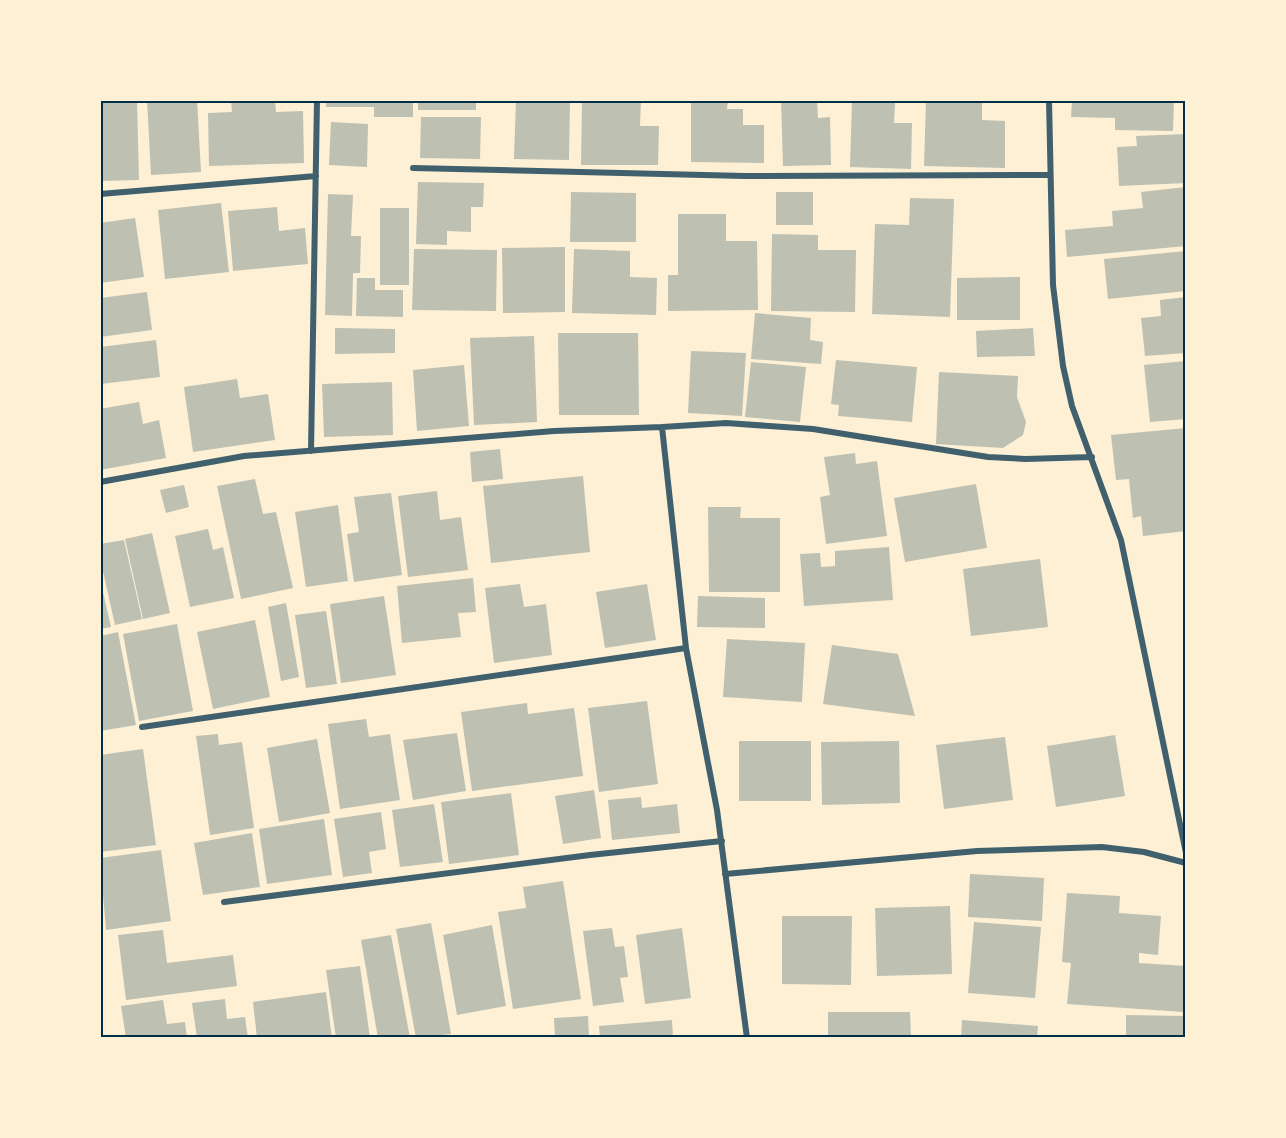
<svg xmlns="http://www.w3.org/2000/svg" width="1286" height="1138" font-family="'Fira Sans',sans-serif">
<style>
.building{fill:#bec0b2}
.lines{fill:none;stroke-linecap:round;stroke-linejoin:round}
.minor{stroke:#3f606c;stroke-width:6}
.neatline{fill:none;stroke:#003049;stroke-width:2}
</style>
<rect width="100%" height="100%" fill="#fdf0d5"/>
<!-- building -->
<path class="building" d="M100,100H137L139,180L100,181Z
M147,100H197L201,172L151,175Z
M231,100H275L276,112L303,111L304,163L209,166L208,113L232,112Z
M326,100H413V117H374V107H326Z
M418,100H476V110H418Z
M516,100H570L569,160L514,159Z
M582,100H641L640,126H659L658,165H581Z
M691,100H728L727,109H743V125H764V163L691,162Z
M781,100H817L818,118L830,117L831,165L783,166Z
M926,100H982V120L1005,121V168L924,166Z
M1072,100H1174L1173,131L1115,130V118L1071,117Z
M852,102L895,103L894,123H912L911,169L850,167Z
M421,117H481L480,159L420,158Z
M331,122L368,124L367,167L329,165Z
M1186,134V183L1119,186L1117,147L1137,146L1136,136Z
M418,182L484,183L483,207H471V232L447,231V245L416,244Z
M1186,187V246L1067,257L1065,230L1113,226L1112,211L1143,208L1141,192Z
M571,192L636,193V242H570Z
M776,192H813V225H776Z
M328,194L353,195L351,236H361L360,273H353L352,316L325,315Z
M910,198L954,199L950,317L872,314L875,224L909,225Z
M221,203L229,272L165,279L158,210Z
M277,207L279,231L305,228L308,264L233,271L228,211Z
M380,208H409V285H380Z
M678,214H726V241H757L758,310L668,311V275H678Z
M135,218L144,277L100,283V223Z
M772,234L818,235V250H856L855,312L771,311Z
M565,247V312L503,313L502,248Z
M414,249L497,250L496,311L412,310Z
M574,249L630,251V277L657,278L656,315L572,313Z
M1186,251V291L1108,299L1104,259Z
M1020,277V320H957V278Z
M357,278H375V290H403V317L356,316Z
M147,292L152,330L100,337V298Z
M1186,297V353L1145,356L1141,318L1161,316L1160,300Z
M755,313L811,318L810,340L823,342L821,364L751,359Z
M335,328L395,329V353L335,354Z
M1033,328L1035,356L977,357L976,331Z
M558,333H638L639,415H559Z
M534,336L537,422L474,425L470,338Z
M156,340L160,377L100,384V347Z
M691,351L746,353L742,416L688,413Z
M836,360L917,367L912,422L838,416L839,405L831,404Z
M1186,361V419L1150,422L1144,365Z
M751,362L806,367L800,422L745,417Z
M464,365L469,426L417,431L413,370Z
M939,372L1018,376L1017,397L1026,422L1023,435L1003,448L936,444Z
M237,379L240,398L268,394L275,440L193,452L184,387Z
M392,382L393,435L324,437L322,384Z
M139,402L143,424L159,420L166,458L100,470V409Z
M1186,428V531L1143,536L1141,516L1133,518L1129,479L1116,480L1111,435Z
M500,449L503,479L472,482L470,452Z
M855,453L856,464L877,461L887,536L826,544L820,497L830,495L824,457Z
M583,476L590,552L491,563L483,486Z
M255,479L263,514L276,512L293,588L241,599L217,486Z
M976,484L987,548L905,562L894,498Z
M184,485L189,507L166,513L160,490Z
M437,491L440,520L461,517L468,570L408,577L398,496Z
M391,493L402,575L354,582L347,534L359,532L354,497Z
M338,505L348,581L306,587L295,512Z
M708,507H741L740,518H780V592H709Z
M208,529L213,550L223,547L234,598L190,607L175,536Z
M152,533L170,613L143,619L125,539Z
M124,540L142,619L115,625L100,558V544Z
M889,547L893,600L804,606L800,554L820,553L821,567L835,566V551Z
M1040,559L1048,627L971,636L963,569Z
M473,578L476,612L458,613L461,637L402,643L397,586Z
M100,579L111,627L100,629Z
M520,584L524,607L546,604L552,655L494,663L485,588Z
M647,584L656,640L605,648L596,592Z
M384,596L396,675L341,683L330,604Z
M698,596L765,598V628L697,627Z
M286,603L299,677L281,681L268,607Z
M326,611L337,684L306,688L295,615Z
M255,620L270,697L213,709L197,632Z
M177,624L193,711L139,721L123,634Z
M118,632L136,725L100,731V636Z
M727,639L805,643L802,702L723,697Z
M832,645L898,654L915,716L823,704Z
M647,701L658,784L599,792L588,708Z
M527,703L528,714L574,708L583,776L472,791L461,712Z
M366,719L369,737L390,734L400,800L340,809L328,724Z
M457,733L466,791L413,800L403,740Z
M218,734L219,745L242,742L254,828L210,835L196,736Z
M1115,735L1125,796L1056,807L1047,746Z
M1005,737L1013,800L944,809L936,745Z
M317,739L330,813L279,822L267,748Z
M739,741H811V801H739Z
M899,741L900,803L822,805L821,742Z
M143,749L156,845L100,852V755Z
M594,790L601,838L563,844L555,796Z
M511,793L519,855L449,864L441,802Z
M641,797L642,808L677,804L680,833L612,840L608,800Z
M434,804L443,862L400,867L392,810Z
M381,812L386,849L369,852L372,873L343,877L334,819Z
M324,819L332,875L267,884L259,829Z
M252,833L260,887L203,895L194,843Z
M161,850L171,921L106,930L100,858Z
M970,874L1044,878L1042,921L968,917Z
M563,881L581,999L513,1009L498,912L526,908L523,887Z
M1067,893L1120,896L1119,913L1161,916L1158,955L1139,953V963L1186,966L1183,1012L1067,1004L1071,963L1062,962Z
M950,906L952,974L877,976L875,908Z
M782,916H852L851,985L782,984Z
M974,922L1041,927L1035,998L968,993Z
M431,923L451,1034L416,1038L396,929Z
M492,925L506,1006L457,1015L443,935Z
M612,928L615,947L624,946L628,977L620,978L624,1002L593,1006L583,931Z
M682,928L691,998L645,1004L636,935Z
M163,930L167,963L233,955L237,986L126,1000L118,935Z
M391,935L410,1038H378L361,940Z
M360,966L370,1038H336L326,970Z
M326,992L332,1038H257L253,1002Z
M225,999L227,1019L245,1017L248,1038H197L192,1003Z
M163,1000L167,1024L185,1022L187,1038H126L121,1006Z
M828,1012H910L911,1038H828Z
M1126,1015L1186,1016V1038H1126Z
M588,1016L589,1038H555L554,1018Z
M672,1020L673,1038H600L599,1026Z
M962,1020L1038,1026L1037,1038H961Z"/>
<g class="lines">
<!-- minor -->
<path class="minor" d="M1049,100L1053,285L1063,366L1072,406L1121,540L1186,853
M413,168L745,176L1049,175
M100,194L316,176
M311,451L317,100
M100,482L244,456L554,431L662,427
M142,727L686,648
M725,874L977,851L1102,847L1144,852L1186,863
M224,902L590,855L722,841
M747,1038L717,810L686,648L662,427L726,423L813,429L988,457L1026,459L1092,457"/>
</g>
<!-- border -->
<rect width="1286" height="1138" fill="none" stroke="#fdf0d5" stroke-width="204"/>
<rect x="102" y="102" width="1082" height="934" class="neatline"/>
</svg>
